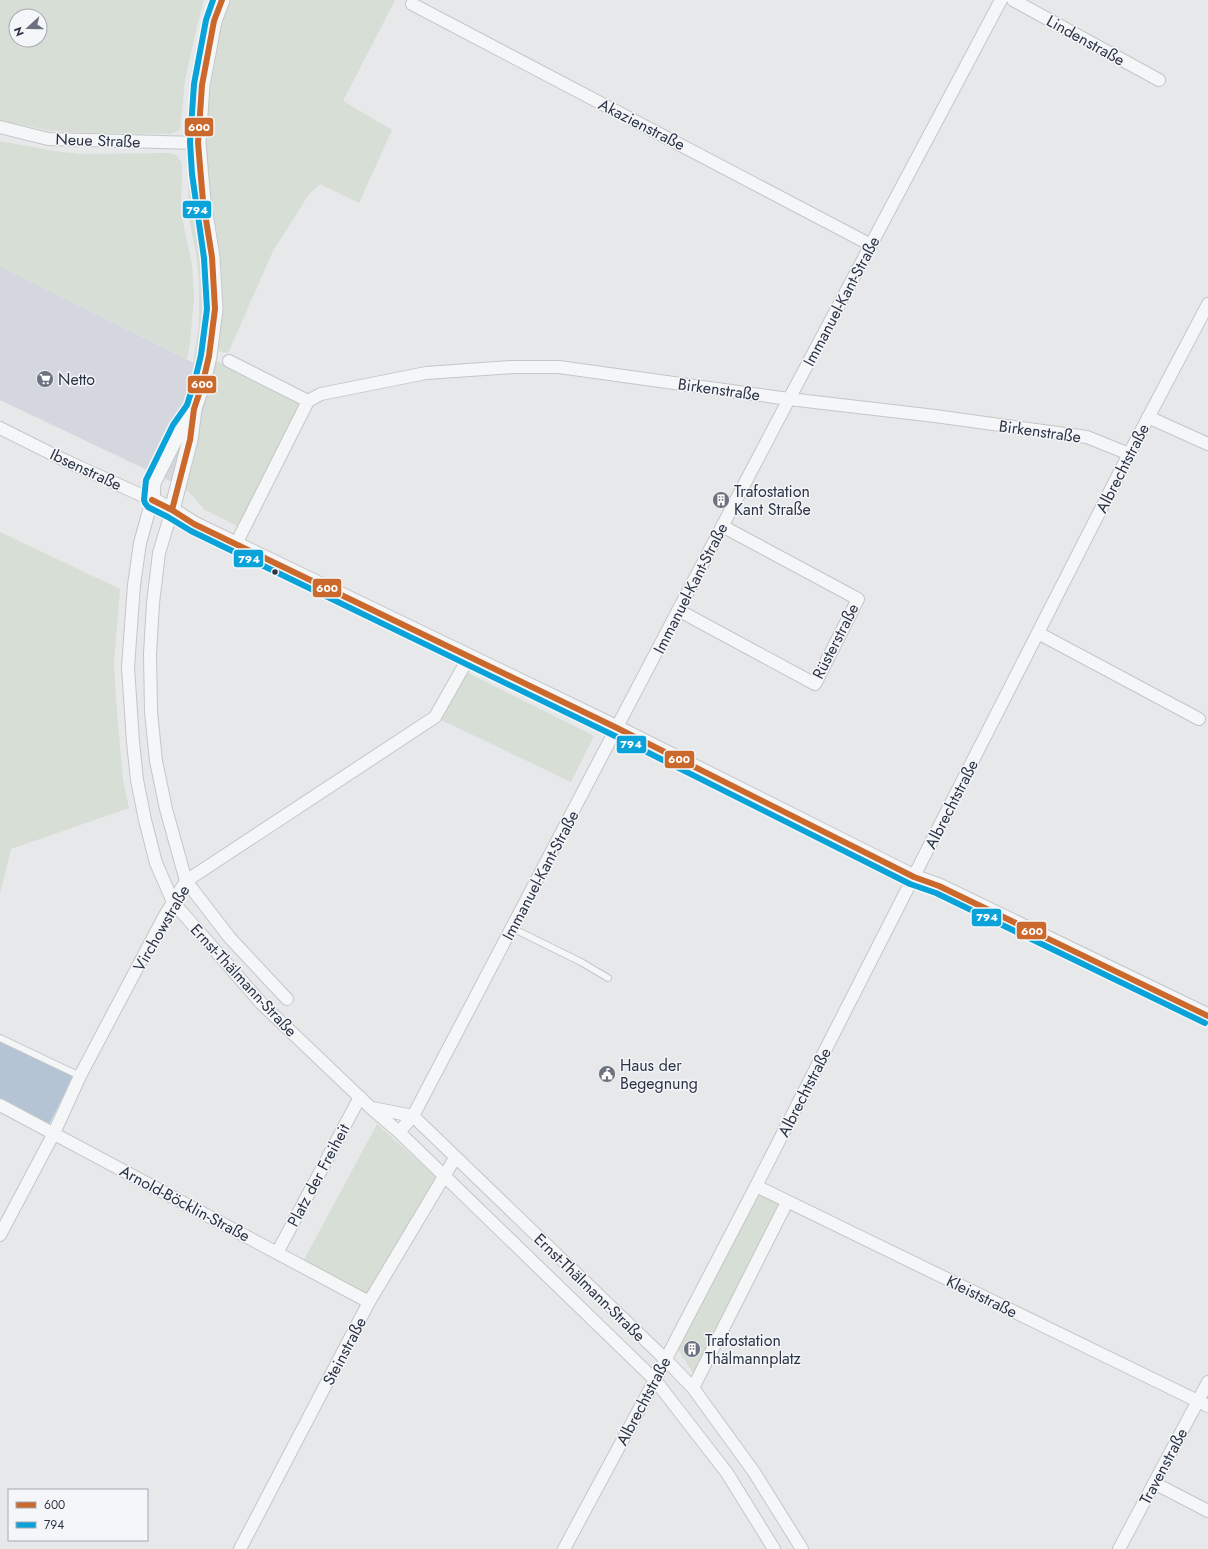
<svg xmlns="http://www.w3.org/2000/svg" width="1208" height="1549" font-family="Jost,sans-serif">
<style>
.built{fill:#d4d7dd}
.green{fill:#d6ded6;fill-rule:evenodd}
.water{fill:#b4c4d5}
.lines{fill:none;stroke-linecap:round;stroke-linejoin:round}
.service-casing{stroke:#c4c6c8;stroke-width:8}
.minor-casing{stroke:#c4c6c8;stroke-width:14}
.tertiary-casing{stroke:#c4c6c8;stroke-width:17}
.service{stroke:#f5f6f7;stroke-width:6}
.minor{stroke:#f5f6f7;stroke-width:12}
.tertiary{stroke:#f5f6f7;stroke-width:15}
.bus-1-casing{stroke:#f4f6f9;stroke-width:9}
.bus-2-casing{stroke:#f4f6f9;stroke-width:9}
.bus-1{stroke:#cb692c;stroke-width:6}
.bus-2{stroke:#09a3da;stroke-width:6}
.bus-dot{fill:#2b3445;stroke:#f4f6f9;stroke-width:1.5}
.labels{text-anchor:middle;stroke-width:3;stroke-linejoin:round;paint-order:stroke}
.street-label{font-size:16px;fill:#2b3445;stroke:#f4f6f9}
.poi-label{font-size:16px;fill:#2b3445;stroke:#f4f6f9;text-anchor:start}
.line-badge{stroke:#f4f6f9;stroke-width:1.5}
.badge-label{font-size:11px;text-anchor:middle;font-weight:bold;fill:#fff}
</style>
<rect width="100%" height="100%" fill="#e6e8ea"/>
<!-- built -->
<path class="built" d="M0,266L214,373L185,488L0,400Z"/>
<!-- green -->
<path class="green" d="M0,0H204L196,30L185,80L180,130L171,134L92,133L50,131L0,120ZM16,16H40V40H16Z
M230,0H395L343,101L392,130L359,203L320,184L309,194L273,251L228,353L218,351C222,318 224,288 220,255C217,227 210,201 208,174C202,116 210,54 230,0Z
M0,141L54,151L80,154L170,153L176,155L182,163L181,213L192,265L194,297L190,343L187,359L0,266Z
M189,156L192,162C197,211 208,259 207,308C207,328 204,346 200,365L193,362L199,325V279L196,253L188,215Z
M216,361L297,400L300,404V412L237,526L205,510L185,488Z
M0,532L120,589L114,662L116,701L123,779L129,808L11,849L0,894Z
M462,670L594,736L571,782L435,717Z
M377,1124L436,1177L368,1295L304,1260Z
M756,1188L785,1202L695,1376L676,1346Z"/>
<!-- water -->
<path class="water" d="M0,1038L74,1074L47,1129L0,1105Z"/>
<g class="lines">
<!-- service casing -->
<g class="service-casing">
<path id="service" d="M512,928L581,962L608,978
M0,1038L80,1076"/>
</g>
<!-- minor casing -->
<g class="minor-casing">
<path id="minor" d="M1013,0L1159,80
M412,4L871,245
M0,127L48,139L198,143
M229,361L308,401
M1148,417L1208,444
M0,428L64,460L152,500L140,543L134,585L128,667L133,742L137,780L145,820L156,863L173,902L262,1004L371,1108L399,1132L655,1380L727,1473L774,1549
M172,510L159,553L153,603L150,654L151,712L156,761L166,809L186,881L230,938L287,999
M236,544L308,401L321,394L426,373L512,367H559L789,399L935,416L1087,437L1129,454
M678,610L815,684L858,599L722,526
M1038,633L1199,719
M0,1105L369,1302
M372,1108L413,1116L665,1359L693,1388L754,1472L802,1549
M399,1132L413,1116L789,399L1001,0
M756,1186L1208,1406
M0,1235L54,1133L80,1076L164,917L186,881L435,717L469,657
M277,1253L360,1097
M693,1388L787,1202
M1154,1483L1208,1511
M240,1549L369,1302L455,1158
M564,1549L655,1380L756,1186L1129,454L1208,304
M1119,1549L1208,1382"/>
</g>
<!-- tertiary casing -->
<g class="tertiary-casing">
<path id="tertiary" d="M194,409L180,429L153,483L152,500L172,510L194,524L617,728L914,877L939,886L1208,1016
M172,510L190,440L194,409L203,382L209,356L215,309L212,257L203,201L198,143L202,85L214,21L222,0"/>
</g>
<!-- service -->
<use href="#service" class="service"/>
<!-- minor -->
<use href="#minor" class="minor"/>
<!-- tertiary -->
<use href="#tertiary" class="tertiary"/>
<!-- bus-1 casing -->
<g class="bus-1-casing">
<path id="bus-1" d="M152,500L172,510L194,524L617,728L914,877L939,886L1208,1016
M172,510L190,440L194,409L203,382L209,356L215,309L212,257L203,201L198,143L202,85L214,21L222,0"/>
</g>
<!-- bus-2 casing -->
<g class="bus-2-casing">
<path id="bus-2" d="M213,0L206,20L194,84L190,142L192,174L204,258L207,309L201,355L195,380L187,405L173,425L146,480L144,500L145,503L148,507L168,517L191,531L613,735L910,884L936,893L1205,1023"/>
</g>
<!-- bus-1 -->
<use href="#bus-1" class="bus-1"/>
<!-- bus-2 -->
<use href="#bus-2" class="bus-2"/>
</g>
<!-- icons -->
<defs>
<g id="supermarket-disc" transform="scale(0.9)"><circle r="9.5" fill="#6c737f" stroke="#f4f6f9"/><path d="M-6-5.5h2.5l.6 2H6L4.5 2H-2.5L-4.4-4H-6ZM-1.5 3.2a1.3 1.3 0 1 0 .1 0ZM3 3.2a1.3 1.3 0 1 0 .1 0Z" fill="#fff"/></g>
<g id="building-disc" transform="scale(0.9)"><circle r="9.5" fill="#6c737f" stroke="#f4f6f9"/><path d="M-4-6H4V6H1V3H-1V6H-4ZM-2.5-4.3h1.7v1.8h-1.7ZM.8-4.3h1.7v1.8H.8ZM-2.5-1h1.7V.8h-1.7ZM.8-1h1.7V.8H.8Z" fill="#fff"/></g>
<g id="civic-disc" transform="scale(0.9)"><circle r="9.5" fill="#6c737f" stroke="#f4f6f9"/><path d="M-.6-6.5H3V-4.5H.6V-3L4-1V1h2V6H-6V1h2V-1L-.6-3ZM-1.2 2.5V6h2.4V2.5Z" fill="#fff"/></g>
</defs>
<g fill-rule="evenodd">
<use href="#supermarket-disc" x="45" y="379"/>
<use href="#building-disc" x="721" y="500"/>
<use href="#civic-disc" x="607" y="1074"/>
<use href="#building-disc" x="692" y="1349"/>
</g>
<!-- markers -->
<circle class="bus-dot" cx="275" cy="572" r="3.5"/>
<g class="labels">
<!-- street labels -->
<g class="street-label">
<text transform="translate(1086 40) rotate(29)" y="6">Lindenstraße</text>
<text transform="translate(642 124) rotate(27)" y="6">Akazienstraße</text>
<text transform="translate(98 140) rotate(2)" y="6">Neue Straße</text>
<text transform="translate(841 301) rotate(-62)" y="6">Immanuel-Kant-Straße</text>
<text transform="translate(719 389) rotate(8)" y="6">Birkenstraße</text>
<text transform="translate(1040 431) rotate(8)" y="6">Birkenstraße</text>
<text transform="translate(1122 468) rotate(-63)" y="6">Albrechtstraße</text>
<text transform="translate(86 469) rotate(25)" y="6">Ibsenstraße</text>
<text transform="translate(690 588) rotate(-63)" y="6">Immanuel-Kant-Straße</text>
<text transform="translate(835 641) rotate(-63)" y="6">Rüsterstraße</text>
<text transform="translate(951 804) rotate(-63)" y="6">Albrechtstraße</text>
<text transform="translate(540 875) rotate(-62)" y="6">Immanuel-Kant-Straße</text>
<text transform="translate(161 928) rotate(-60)" y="6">Virchowstraße</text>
<text transform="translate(244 980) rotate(47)" y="6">Ernst-Thälmann-Straße</text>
<text transform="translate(804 1092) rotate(-63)" y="6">Albrechtstraße</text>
<text transform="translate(318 1175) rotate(-62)" y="6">Platz der Freiheit</text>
<text transform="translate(185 1203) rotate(28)" y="6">Arnold-Böcklin-Straße</text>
<text transform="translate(590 1287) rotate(44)" y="6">Ernst-Thälmann-Straße</text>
<text transform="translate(982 1296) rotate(26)" y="6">Kleiststraße</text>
<text transform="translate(344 1351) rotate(-62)" y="6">Steinstraße</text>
<text transform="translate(643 1401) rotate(-62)" y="6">Albrechtstraße</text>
<text transform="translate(1163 1466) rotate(-62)" y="6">Travenstraße</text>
</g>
<!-- poi labels -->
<g class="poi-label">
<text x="58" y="385">Netto</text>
<text x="734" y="497">Trafostation<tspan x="734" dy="18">Kant Straße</tspan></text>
<text x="620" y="1071">Haus der<tspan x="620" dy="18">Begegnung</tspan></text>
<text x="705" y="1346">Trafostation<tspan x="705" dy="18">Thälmannplatz</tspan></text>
</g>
</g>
<g class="line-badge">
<rect x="184" y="117" width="30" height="20" rx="4" fill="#cb692c"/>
<rect x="182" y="200" width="30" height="19" rx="4" fill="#09a3da"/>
<rect x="187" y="375" width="30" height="19" rx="4" fill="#cb692c"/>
<rect x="233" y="549" width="31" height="19" rx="4" fill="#09a3da"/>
<rect x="312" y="578" width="30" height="20" rx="4" fill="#cb692c"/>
<rect x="616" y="735" width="31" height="19" rx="4" fill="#09a3da"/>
<rect x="664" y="750" width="31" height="19" rx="4" fill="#cb692c"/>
<rect x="971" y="908" width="31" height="19" rx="4" fill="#09a3da"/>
<rect x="1016" y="921" width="31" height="19" rx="4" fill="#cb692c"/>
</g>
<g class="badge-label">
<text x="199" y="131">600</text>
<text x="197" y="214">794</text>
<text x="202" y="388">600</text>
<text x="249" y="563">794</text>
<text x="327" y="592">600</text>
<text x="631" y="748">794</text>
<text x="679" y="763">600</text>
<text x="987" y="921">794</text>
<text x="1032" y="935">600</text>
</g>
<!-- legend -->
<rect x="8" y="1489" width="140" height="52" fill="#f4f6f9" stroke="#a4a8b1"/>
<rect x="16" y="1502" width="20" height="6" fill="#cb692c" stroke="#a4a8b1"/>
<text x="44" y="1509" font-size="12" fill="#2b3445">600</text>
<rect x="16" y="1522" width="20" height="6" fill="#09a3da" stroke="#a4a8b1"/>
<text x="44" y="1529" font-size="12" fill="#2b3445">794</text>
<!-- north arrow -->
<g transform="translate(28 28) rotate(249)"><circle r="19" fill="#f4f6f9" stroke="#a4a8b1"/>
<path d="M0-3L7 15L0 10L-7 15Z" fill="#6c737f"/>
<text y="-6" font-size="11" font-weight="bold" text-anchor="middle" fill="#2b3445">N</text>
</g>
</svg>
